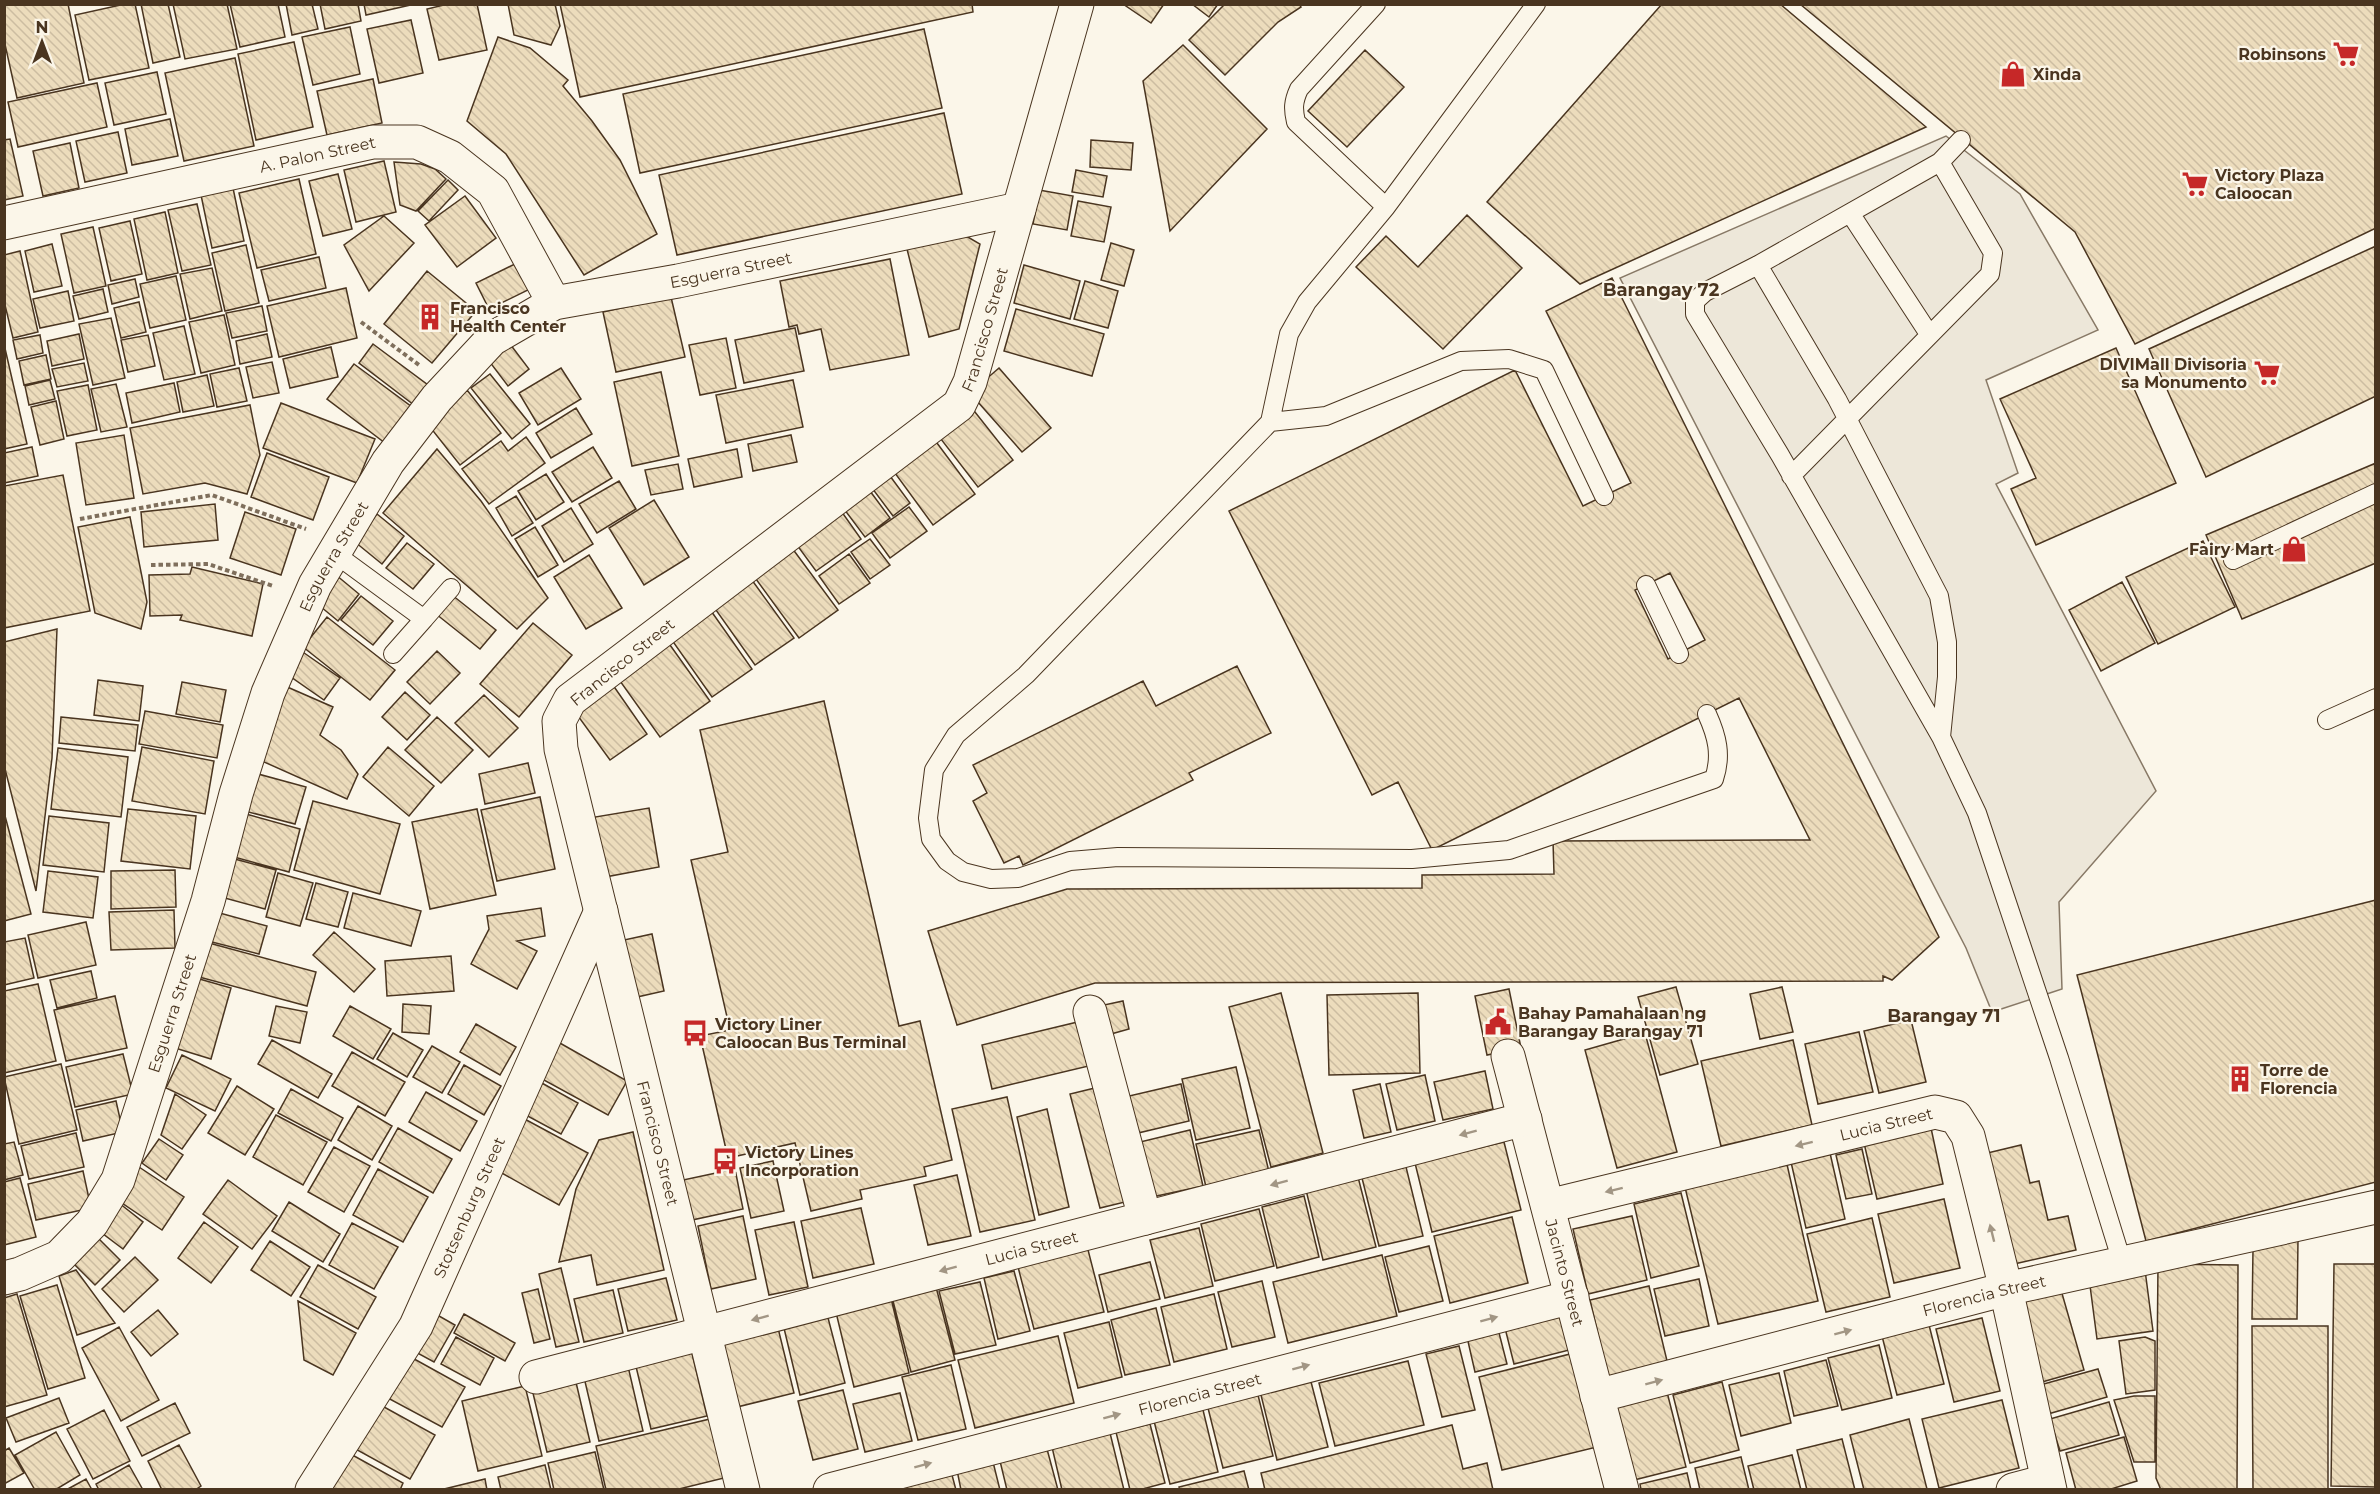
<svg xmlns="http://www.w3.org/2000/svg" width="2380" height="1494" font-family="Montserrat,sans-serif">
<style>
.parking{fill:#ede7d9;stroke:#887966;stroke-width:1.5}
.building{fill:url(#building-back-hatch);stroke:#4a3520;stroke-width:1.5;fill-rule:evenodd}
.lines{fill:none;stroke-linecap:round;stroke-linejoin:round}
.lane-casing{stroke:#4a3520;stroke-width:20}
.street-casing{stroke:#4a3520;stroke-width:35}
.path{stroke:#7f6f5c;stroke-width:4;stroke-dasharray:4.5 3;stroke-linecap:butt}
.lane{stroke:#fbf6e9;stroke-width:18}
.street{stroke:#fbf6e9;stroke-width:33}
.oneway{fill:#a29684}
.labels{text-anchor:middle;stroke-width:4.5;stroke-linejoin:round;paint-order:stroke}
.poi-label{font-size:16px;font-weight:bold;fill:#4a3520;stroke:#fbf6e9;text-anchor:start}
.street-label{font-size:16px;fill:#4a3520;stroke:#fbf6e9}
.neighbourhood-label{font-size:18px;font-weight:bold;fill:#4a3520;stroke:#fbf6e9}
</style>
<defs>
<pattern id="building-back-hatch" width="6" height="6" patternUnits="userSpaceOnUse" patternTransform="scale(1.5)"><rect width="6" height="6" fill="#ecdcbc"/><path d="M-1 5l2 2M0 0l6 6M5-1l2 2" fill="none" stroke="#ccbda1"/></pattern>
</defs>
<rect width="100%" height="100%" fill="#fbf6e9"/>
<!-- parking -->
<path class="parking" d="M1946,136L2020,194L2098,330L1986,380L2018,473L1996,484L2156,791L2059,902L2062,989L1992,1012L1966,948L1620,278Z"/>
<!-- building -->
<path class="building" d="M4,4H68L84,83L17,98L4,40Z
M125,4H135L149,68L89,80L75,15Z
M141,4H168L180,57L153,63Z
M173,4H227L237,49L185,59Z
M230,4H278L285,37L240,47Z
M286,4H312L318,29L292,35Z
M320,4H358L361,21L325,29Z
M364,4H415L366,15Z
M448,4H477L487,50L439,60L427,9Z
M508,4H555L560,26L551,45L514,35Z
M560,4H972L973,12L580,97Z
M1123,4H1164L1151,23Z
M1192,4H1218L1209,17Z
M1225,4H1299L1301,7L1278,22L1225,75L1189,40Z
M1662,4H1780L1926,127L1580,284L1487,202Z
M1800,4H2376V228L2135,344L2075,232Z
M411,20L423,73L379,83L367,29Z
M350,27L360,74L313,85L302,37Z
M924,29L942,108L640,173L623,94Z
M498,37L530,48L568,80L563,86L592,121L620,160L657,234L584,275L506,154L467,121Z
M294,42L313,127L256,140L238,54Z
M1183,45L1267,129L1170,231L1143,81Z
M1365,50L1404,87L1347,147L1308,111Z
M235,58L254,146L184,161L165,73Z
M157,72L166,114L114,125L105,83Z
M373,79L382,123L327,135L317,91Z
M97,83L107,127L18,147L8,102Z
M944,113L962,194L677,255L659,175Z
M170,119L178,156L132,165L125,129Z
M118,132L127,173L85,182L76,141Z
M10,139L23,196L4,200V140Z
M1091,140L1133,143L1131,170L1090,167Z
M70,143L79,188L43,196L33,151Z
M384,161L396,212L356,222L344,170Z
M394,162L421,164L435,169L446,179L416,211L400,205Z
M1076,170L1107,176L1103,197L1072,192Z
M338,174L352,229L323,236L309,181Z
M299,179L316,254L257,268L239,193Z
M448,180L458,190L429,221L418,211Z
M233,188L244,241L212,248L201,195Z
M1039,190L1073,196L1067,230L1033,224Z
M465,196L496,238L457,267L425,225Z
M1078,201L1111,207L1104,242L1071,236Z
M197,204L211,265L182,271L168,210Z
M165,212L178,273L147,280L134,219Z
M1467,215L1522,268L1443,349L1356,267L1386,236L1418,267Z
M384,216L414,243L369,291L344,245Z
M130,221L142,274L111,281L99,228Z
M93,227L106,286L74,293L61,234Z
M966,236L980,244L959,329L929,337L907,249Z
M1111,243L1134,250L1124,286L1101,280Z
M52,244L62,286L34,292L25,251Z
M246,245L259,303L225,311L212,253Z
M2376,246V396L2206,477L2149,349Z
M20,251L38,332L13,338L4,301V255Z
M319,257L326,288L269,301L261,270Z
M890,259L909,355L830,370L821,329L799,334L797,325L789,327L780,281Z
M519,262L532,288L489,309L476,283Z
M1024,265L1080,281L1070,319L1014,303Z
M212,268L222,311L190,319L180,274Z
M427,271L476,311L432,363L384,324Z
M176,276L186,320L150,328L140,284Z
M1612,278L1939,937L1892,980L1883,976V981L1095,983L957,1025L928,931L1067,889L1422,888V875L1554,874L1553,841L1810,840L1739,698L1432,850L1398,782L1372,795L1229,511L1515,370L1583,506L1631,483L1546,311ZM1670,573L1705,640L1668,659L1635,590Z
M135,279L139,297L112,304L108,285Z
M1085,281L1118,291L1108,328L1074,319Z
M346,288L357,338L279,357L267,306Z
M103,289L108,312L79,319L73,296Z
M68,291L74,321L40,328L33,299Z
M671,297L685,357L616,372L603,312Z
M139,302L146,332L121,338L114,308Z
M262,306L267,331L232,338L226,313Z
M1016,309L1104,334L1092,376L1004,351Z
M224,315L235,365L201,373L189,322Z
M111,318L125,378L93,385L79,324Z
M184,326L195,374L164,380L153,333Z
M795,328L804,371L744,383L735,340Z
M79,334L84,359L52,366L47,341Z
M267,334L272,357L240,364L236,341Z
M40,335L43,353L17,359L13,340Z
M148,335L155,366L128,372L121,340Z
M726,338L736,388L700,395L689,345Z
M4,344L27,444L4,449Z
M373,344L428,385L414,405L359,363Z
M510,344L529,369L508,386L489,361Z
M331,347L338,377L290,388L283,359Z
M2116,348L2176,483L2036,545L2011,489L2036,478L2000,399Z
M46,355L51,379L24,385L19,361Z
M272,362L279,393L253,398L246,367Z
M84,363L88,381L57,387L52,369Z
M354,364L412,407L385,443L327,399Z
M239,368L247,401L217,407L210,374Z
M561,368L581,399L538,425L519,393Z
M999,368L1051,428L1022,452L970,393Z
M661,372L679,456L632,466L614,382Z
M490,374L530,424L512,439L471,388Z
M207,375L214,406L183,412L177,382Z
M50,380L55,399L29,405L25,386Z
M793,380L803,427L726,443L716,395Z
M174,383L180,412L132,423L126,393Z
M116,384L127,427L101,432L91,389Z
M88,385L97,430L67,436L57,391Z
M467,390L501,433L460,465L426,422Z
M56,401L64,439L40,445L31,407Z
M281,403L375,439L357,483L263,448Z
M250,405L260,455L247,494L205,483L143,494L130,428Z
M971,407L1013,460L978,487L937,434Z
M576,408L592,434L551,458L536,433Z
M124,435L134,498L86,505L76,443Z
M791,435L797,462L753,471L748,444Z
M526,437L545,463L489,504L462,469L501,441L508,451Z
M934,439L975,494L933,525L892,469Z
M32,447L38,476L4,483V453Z
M593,447L612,478L572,502L552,472Z
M437,449L481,501L548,598L517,629L383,513Z
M737,449L742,477L694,487L688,459Z
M267,453L329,477L313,520L251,497Z
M2376,463V563L2242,619L2206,535Z
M678,464L683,489L651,495L645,470Z
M546,474L564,502L536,520L518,491Z
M63,475L90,611L4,628V486Z
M890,476L910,503L893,516L872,488Z
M619,481L636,509L597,533L579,504Z
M870,491L890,518L865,537L844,509Z
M516,496L533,523L512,536L496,508Z
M654,500L689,557L644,585L609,528Z
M215,504L218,540L144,547L141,512Z
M909,507L927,531L890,558L872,533Z
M571,508L593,544L564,562L542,526Z
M839,508L861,539L816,571L794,541Z
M245,512L296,529L281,575L230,558Z
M377,514L404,536L382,564L355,542Z
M130,517L147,602L141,629L95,613L78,527Z
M535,527L558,565L538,577L515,539Z
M870,539L890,565L870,579L851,552Z
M2203,541L2235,607L2158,644L2126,577Z
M407,543L434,564L413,589L386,568Z
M792,548L838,610L799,638L753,575Z
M849,554L870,583L839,604L819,576Z
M589,555L622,608L586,629L554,577Z
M192,567L263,584L252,636L180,620L182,615L150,616L149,575L190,574Z
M336,575L359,594L338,621L315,602Z
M749,576L794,638L755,665L711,603Z
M2122,582L2155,643L2101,671L2069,610Z
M452,595L496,630L480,649L436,614Z
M361,596L393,621L373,645L341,620Z
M709,608L752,669L712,697L669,636Z
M327,617L395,670L370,700L303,647Z
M533,623L572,655L519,717L480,684Z
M57,629L52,758L36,891L4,765V642Z
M665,638L710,701L660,737L615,674Z
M297,648L340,678L324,700L281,670Z
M437,651L460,673L430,704L407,682Z
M1237,666L1271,733L1189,773L1193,780L1023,865L1019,856L1004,863L973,801L987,793L973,765L1143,681L1156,706Z
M608,678L647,734L610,760L570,705Z
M98,680L143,686L139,721L94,715Z
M182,682L226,690L220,722L176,714Z
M285,686L333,707L320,735L341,750L358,774L347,799L253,757Z
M405,692L430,715L407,740L382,717Z
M484,695L518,728L489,757L455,723Z
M824,701L899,1026L920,1021L952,1160L924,1167L926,1176L860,1190L862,1199L811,1211L795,1143L728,1158L700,1036L730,1030L691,860L728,852L700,730Z
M145,711L223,725L217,758L139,744Z
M61,717L138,725L135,751L59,743Z
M437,717L473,750L441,783L405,750Z
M142,747L214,761L205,814L132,801Z
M388,747L434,786L409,816L363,777Z
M58,748L128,757L121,817L51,809Z
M528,763L535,793L485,804L479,774Z
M247,771L306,787L295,824L237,809Z
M540,797L555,869L497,881L481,810Z
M313,801L400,824L380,894L294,870Z
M649,808L659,867L605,877L595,817Z
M128,809L196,816L190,869L121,861Z
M477,809L496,895L430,909L412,822Z
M235,811L300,829L289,872L223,854Z
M4,812L31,914L4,921Z
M49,816L109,823L104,872L43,865Z
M231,858L276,870L265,909L221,897Z
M175,870L176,907L111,909V871Z
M48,871L98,877L93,918L43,912Z
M278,873L313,883L300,926L266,917Z
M316,883L348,892L338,927L306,919Z
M353,893L421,911L411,946L344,928Z
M2376,900V1182L2146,1241L2077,975Z
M541,908L545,936L517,941L537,951L517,989L471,964L489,929L487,916Z
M174,910L175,948L111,950L109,912Z
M216,912L267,926L259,954L208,941Z
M86,922L96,965L38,978L28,935Z
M334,932L375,969L354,992L313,955Z
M652,934L664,991L637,997L624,940Z
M25,938L34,978L4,985V942Z
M209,943L316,972L307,1006L199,977Z
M451,956L454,991L387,996L385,961Z
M91,971L97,998L57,1008L50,980Z
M196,978L231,988L211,1059L175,1048Z
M38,984L56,1061L4,1073V991Z
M1676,987L1698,1064L1660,1075L1638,997Z
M1782,987L1793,1032L1760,1039L1750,994Z
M1509,989L1521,1048L1487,1055L1475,996Z
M1281,993L1323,1153L1271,1167L1229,1007Z
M1418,993L1420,1073L1329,1075L1327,995Z
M115,996L127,1048L66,1061L54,1010Z
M1123,1001L1129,1029L1111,1034L1104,1005Z
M403,1004L431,1006L429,1034L402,1032Z
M276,1006L307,1012L300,1043L269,1036Z
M350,1006L391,1029L373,1059L333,1036Z
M1086,1020L1097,1064L992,1089L982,1045Z
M1911,1020L1926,1082L1879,1093L1864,1031Z
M476,1024L516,1047L500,1075L460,1052Z
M1859,1032L1873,1092L1818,1104L1805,1044Z
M393,1033L423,1050L407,1077L377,1059Z
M1645,1033L1677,1152L1617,1168L1585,1050Z
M551,1038L627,1081L608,1115L531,1073Z
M272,1040L332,1074L318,1098L258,1064Z
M1793,1040L1812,1125L1721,1146L1701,1061Z
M432,1046L460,1062L442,1093L413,1077Z
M352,1052L405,1082L385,1116L332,1086Z
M123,1054L133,1094L75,1107L66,1067Z
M182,1055L231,1079L215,1111L166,1088Z
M61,1064L77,1130L19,1144L4,1077Z
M464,1065L501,1086L484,1115L448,1094Z
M1236,1067L1250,1128L1196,1140L1182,1079Z
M1485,1071L1493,1109L1443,1120L1434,1082Z
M1425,1075L1435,1121L1397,1130L1386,1084Z
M540,1082L578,1103L561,1134L522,1113Z
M1181,1084L1189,1121L1138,1133L1129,1096Z
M1380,1084L1391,1132L1364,1138L1353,1090Z
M237,1086L274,1109L245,1155L208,1133Z
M1095,1088L1125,1202L1100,1208L1070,1094Z
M291,1089L343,1118L331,1141L278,1113Z
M426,1092L477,1121L460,1151L409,1122Z
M175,1094L206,1115L182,1149L161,1135Z
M1007,1097L1035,1220L980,1232L952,1109Z
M116,1101L123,1132L83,1141L76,1110Z
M358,1106L392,1126L372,1160L338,1140Z
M1047,1109L1069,1207L1039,1215L1017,1117Z
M276,1115L327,1142L303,1185L253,1157Z
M519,1116L588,1153L559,1205L491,1167Z
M398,1128L452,1159L433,1193L379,1162Z
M1931,1128L1943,1184L1877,1199L1864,1143Z
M1190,1130L1203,1186L1152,1197L1140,1142Z
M1259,1130L1269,1172L1206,1187L1196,1144Z
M633,1132L664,1270L597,1285L591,1255L559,1262L576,1189L599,1140Z
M76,1133L84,1167L29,1179L21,1146Z
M159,1139L183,1155L166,1180L142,1163Z
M14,1142L23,1175L4,1180V1144Z
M1504,1142L1521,1210L1432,1232L1415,1163Z
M2021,1145L2030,1183L2039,1181L2048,1220L2068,1216L2076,1250L2005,1266L1979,1155Z
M334,1147L370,1166L344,1212L308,1192Z
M1862,1149L1872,1194L1846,1199L1836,1155Z
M1830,1153L1845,1219L1806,1228L1791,1162Z
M1786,1160L1818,1301L1718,1324L1684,1183Z
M773,1161L784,1211L751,1218L740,1168Z
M139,1167L184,1197L162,1230L116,1199Z
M1406,1167L1423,1236L1379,1246L1362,1178Z
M378,1169L428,1197L403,1242L353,1215Z
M735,1169L743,1209L692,1220L683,1180Z
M83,1171L91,1208L36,1220L28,1184Z
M957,1175L971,1236L928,1245L914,1185Z
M1358,1177L1376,1247L1323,1260L1306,1190Z
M20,1178L36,1237L4,1245V1182Z
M228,1180L277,1216L252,1249L203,1214Z
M1681,1193L1699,1266L1651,1278L1634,1204Z
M1304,1196L1319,1257L1277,1268L1262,1207Z
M1944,1199L1960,1268L1894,1283L1878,1214Z
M289,1202L340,1234L323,1262L272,1231Z
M119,1203L143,1222L123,1249L98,1230Z
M861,1208L874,1264L813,1278L801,1221Z
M1259,1209L1274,1266L1215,1281L1201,1224Z
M743,1216L756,1279L711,1289L698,1226Z
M1632,1216L1647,1280L1588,1294L1573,1229Z
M1512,1217L1528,1283L1450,1303L1434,1236Z
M1872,1218L1890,1297L1826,1312L1807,1234Z
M204,1222L238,1247L211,1283L178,1258Z
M794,1222L808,1287L769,1295L755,1230Z
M352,1223L398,1247L374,1289L329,1265Z
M1199,1228L1213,1286L1165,1298L1150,1240Z
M96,1236L120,1260L95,1285L71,1261Z
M2298,1239L2297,1319H2252L2253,1249Z
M270,1241L310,1267L291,1296L251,1270Z
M1087,1246L1104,1312L1034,1329L1017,1263Z
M1429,1246L1443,1301L1399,1312L1385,1257Z
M1382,1255L1397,1316L1288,1343L1273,1282Z
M135,1257L158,1280L124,1312L102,1289Z
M1150,1262L1160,1299L1108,1312L1099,1275Z
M2158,1264L2238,1265L2237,1490H2161L2156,1478Z
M2334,1264H2376V1487L2331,1486Z
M318,1265L376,1297L358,1329L300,1297Z
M561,1268L579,1342L556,1347L539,1274Z
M76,1270L115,1323L77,1335L59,1276Z
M2145,1270L2153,1331L2097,1339L2089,1278Z
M1014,1271L1030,1331L998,1339L984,1278Z
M666,1278L677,1320L628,1331L618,1289Z
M1699,1279L1709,1326L1665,1336L1654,1289Z
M1262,1281L1275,1337L1232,1347L1218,1292Z
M980,1282L996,1345L955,1354L939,1291Z
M2059,1283L2084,1370L2035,1384L2010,1297Z
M57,1285L85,1378L48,1389L20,1296Z
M1649,1286L1668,1365L1608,1378L1590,1300Z
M936,1287L955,1360L911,1372L892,1297Z
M538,1289L550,1339L534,1343L522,1293Z
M613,1290L623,1333L584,1342L574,1299Z
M889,1290L909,1373L854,1387L834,1304Z
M17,1294L47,1395L4,1407V1298Z
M1214,1294L1227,1349L1174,1362L1161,1307Z
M298,1301L356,1333L333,1375L304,1360Z
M1156,1308L1170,1365L1125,1375L1111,1320Z
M1567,1308L1577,1348L1514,1364L1504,1324Z
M158,1310L178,1334L151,1356L131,1332Z
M432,1312L455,1325L434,1362L410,1349Z
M464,1314L515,1343L505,1361L454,1333Z
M827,1314L845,1383L800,1395L783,1324Z
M1982,1318L2000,1391L1954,1402L1936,1329Z
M1109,1322L1122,1377L1078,1388L1064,1333Z
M1929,1325L1944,1384L1897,1395L1882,1336Z
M2252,1326H2328V1490H2253Z
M119,1327L159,1400L121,1421L82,1348Z
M778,1328L794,1393L733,1408L717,1343Z
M1498,1329L1507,1364L1475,1372L1467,1337Z
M1058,1336L1074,1403L975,1428L958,1360Z
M456,1337L494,1358L480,1385L441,1364Z
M2145,1337L2155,1341V1390L2126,1394L2119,1341Z
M689,1341L707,1416L651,1429L633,1354Z
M1879,1345L1892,1398L1842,1410L1828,1358Z
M1459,1346L1475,1410L1442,1417L1426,1354Z
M1578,1352L1601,1446L1502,1470L1479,1377Z
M407,1355L465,1387L442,1427L384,1396Z
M1826,1360L1838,1406L1794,1416L1784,1371Z
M1408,1361L1424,1425L1335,1446L1319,1383Z
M627,1362L643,1431L599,1441L583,1373Z
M951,1365L966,1429L918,1440L902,1377Z
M2098,1369L2107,1397L2048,1414L2040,1385Z
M1779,1373L1791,1423L1741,1436L1729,1385Z
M575,1378L590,1442L547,1452L532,1389Z
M1310,1378L1328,1447L1277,1460L1260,1391Z
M1722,1382L1739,1450L1690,1463L1673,1395Z
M525,1386L542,1456L478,1471L462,1401Z
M843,1390L858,1449L813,1460L798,1401Z
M1257,1391L1273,1456L1223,1468L1207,1404Z
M1667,1392L1686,1467L1630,1481L1612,1406Z
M900,1393L912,1441L865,1452L853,1404Z
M2134,1396H2155V1462H2134L2114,1400Z
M59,1398L69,1423L16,1442L6,1418Z
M2002,1400L2019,1468L1939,1488L1922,1419Z
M375,1402L435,1435L410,1479L350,1446Z
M2109,1402L2119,1435L2060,1451L2050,1419Z
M175,1403L190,1433L142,1456L127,1427Z
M104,1410L130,1461L93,1479L67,1429Z
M1203,1410L1218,1472L1170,1484L1154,1421Z
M710,1419L724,1478L675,1490H606L596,1446Z
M1909,1419L1927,1489L1864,1490L1850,1435Z
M1150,1424L1165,1483L1139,1490H1130L1116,1432Z
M1452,1425L1463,1469L1487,1463L1493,1490H1265L1261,1473Z
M56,1432L80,1475L55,1490H35L15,1455Z
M1110,1433L1124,1490H1062L1052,1447Z
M2124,1437L2137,1481L2108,1490H2076L2066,1453Z
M1842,1439L1855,1490H1807L1797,1450Z
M179,1445L201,1486L195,1490H162L148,1461Z
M9,1448L24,1473L4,1484V1451Z
M1047,1449L1058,1490H1007L1000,1461Z
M347,1452L403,1483L400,1490H326Z
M595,1452L604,1490H554L548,1463Z
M1792,1455L1801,1490H1754L1748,1466Z
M1741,1457L1749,1490H1700L1695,1468Z
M993,1462L1000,1490H961L957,1470Z
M129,1465L143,1490H99L96,1484Z
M545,1465L551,1490H501L498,1477Z
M1244,1471L1249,1490H1180L1179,1487Z
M1687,1473L1691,1490H1641L1640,1484Z
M952,1475L956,1490H893Z
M86,1479L92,1490H66Z
M485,1479L487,1490H440Z"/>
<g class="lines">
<!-- lane casing -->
<g class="lane-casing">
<path id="lane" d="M1376,4L1299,89C1293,102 1293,109 1296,122L1386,207
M1536,4L1386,207L1307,302L1289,334L1270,422L1026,675L956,735L934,770L928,818L931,839L947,861L963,872L991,879L1018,878L1070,861L1118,857L1412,859L1509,850L1714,779C1722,755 1717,736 1707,714
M1961,140L1940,162L1758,265L1705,292L1695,301V314L1780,455L1941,737L1977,813L2059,1058L2122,1262
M1850,213L1929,334
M1758,265L1837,399L1939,596L1947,642V677L1941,737
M1270,422L1326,416L1461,361L1509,359L1544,370L1604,496
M1791,476L1990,274L1993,253L1940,162
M334,553L424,619L393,654
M2233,560L2376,493
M1646,585L1679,654
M424,619L451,588
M2327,720L2376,698"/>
</g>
<!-- street casing -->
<g class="street-casing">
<g id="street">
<path id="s1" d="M4,223L373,142H417L450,157L493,191L554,303"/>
<path d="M1090,1012L1145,1218"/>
<path id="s2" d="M1508,1056L1622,1490"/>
<path id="s3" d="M1548,1206L1935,1112L1956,1117L1968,1136L2006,1289L2050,1490"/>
<path id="s4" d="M4,1278L20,1274L59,1257L92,1223L118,1180L208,901L236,794L268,693L315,585L388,462L437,398L492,339L554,303L678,281L1019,209"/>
<path id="s5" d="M536,1377L1525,1119"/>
<path id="s6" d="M1597,1396L2006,1289L2376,1207"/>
<path id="s7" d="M312,1490L416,1326L601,911"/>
<path id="s8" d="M743,1490L561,749L559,721L570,700L959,405L970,382L1077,4"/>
<path id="s9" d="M830,1490L1572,1297"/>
<path d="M2013,1490L2046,1481"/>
</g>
</g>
<!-- path -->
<path class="path" d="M361,322L419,365
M80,519L212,495L306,529
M151,565L208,564L273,586"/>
<!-- lane -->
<use href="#lane" class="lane"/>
<!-- street -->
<use href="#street" class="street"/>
</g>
<!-- one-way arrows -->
<defs><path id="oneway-solid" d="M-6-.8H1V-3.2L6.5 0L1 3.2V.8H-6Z" transform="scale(1.5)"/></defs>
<g class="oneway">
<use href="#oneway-solid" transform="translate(1468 1133) rotate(165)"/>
<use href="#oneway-solid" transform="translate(1804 1144) rotate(166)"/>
<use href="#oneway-solid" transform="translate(1279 1183) rotate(165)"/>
<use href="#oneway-solid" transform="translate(1614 1190) rotate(166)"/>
<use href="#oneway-solid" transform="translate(1992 1233) rotate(-104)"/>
<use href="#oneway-solid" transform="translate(948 1269) rotate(165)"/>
<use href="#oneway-solid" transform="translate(760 1318) rotate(165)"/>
<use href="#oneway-solid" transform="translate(1489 1319) rotate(-15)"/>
<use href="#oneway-solid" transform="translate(1843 1332) rotate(-15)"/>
<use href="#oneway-solid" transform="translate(1301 1367) rotate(-15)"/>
<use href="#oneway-solid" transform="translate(1654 1382) rotate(-15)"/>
<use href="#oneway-solid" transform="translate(1112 1416) rotate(-15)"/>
<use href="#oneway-solid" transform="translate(923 1465) rotate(-15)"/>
</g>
<!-- icons -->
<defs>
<g id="supermarket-bare" transform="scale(2.07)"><path d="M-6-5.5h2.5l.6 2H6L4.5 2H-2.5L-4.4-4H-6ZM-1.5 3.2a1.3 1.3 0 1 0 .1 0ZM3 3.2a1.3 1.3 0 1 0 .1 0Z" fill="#c62828" stroke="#fbf6e9" stroke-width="2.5" paint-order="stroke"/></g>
<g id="shop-bare" transform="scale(2.07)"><path d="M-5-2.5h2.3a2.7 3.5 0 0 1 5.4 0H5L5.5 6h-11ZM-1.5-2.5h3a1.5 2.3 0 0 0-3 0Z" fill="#c62828" stroke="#fbf6e9" stroke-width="2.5" paint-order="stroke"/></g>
<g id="building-bare" transform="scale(2.07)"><path d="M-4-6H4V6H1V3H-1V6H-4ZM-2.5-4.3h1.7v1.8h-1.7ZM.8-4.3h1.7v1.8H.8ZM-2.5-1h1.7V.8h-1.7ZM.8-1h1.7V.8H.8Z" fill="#c62828" stroke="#fbf6e9" stroke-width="2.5" paint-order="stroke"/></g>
<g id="civic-bare" transform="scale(2.07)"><path d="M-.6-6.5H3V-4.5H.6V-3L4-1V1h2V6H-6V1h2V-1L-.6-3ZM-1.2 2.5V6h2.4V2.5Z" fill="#c62828" stroke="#fbf6e9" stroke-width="2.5" paint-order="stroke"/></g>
<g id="bus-bare" transform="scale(2.07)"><path d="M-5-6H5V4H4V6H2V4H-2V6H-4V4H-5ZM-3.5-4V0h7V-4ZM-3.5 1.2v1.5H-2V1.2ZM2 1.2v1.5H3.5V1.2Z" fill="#c62828" stroke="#fbf6e9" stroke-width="2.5" paint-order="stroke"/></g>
</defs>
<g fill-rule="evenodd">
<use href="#supermarket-bare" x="2346" y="54"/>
<use href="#shop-bare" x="2013" y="74"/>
<use href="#supermarket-bare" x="2195" y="184"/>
<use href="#building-bare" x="430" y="317"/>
<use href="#supermarket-bare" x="2267" y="373"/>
<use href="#shop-bare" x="2294" y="549"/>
<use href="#civic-bare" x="1498" y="1022"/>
<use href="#bus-bare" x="695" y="1033"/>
<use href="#building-bare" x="2240" y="1079"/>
<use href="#bus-bare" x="725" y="1161"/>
</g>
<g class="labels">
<!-- poi labels -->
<g class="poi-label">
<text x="2326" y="60" text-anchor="end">Robinsons</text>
<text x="2033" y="80">Xinda</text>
<text x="2215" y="181">Victory Plaza<tspan x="2215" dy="18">Caloocan</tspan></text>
<text x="450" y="314">Francisco<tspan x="450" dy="18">Health Center</tspan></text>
<text x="2247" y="370" text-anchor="end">DIVIMall Divisoria<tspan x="2247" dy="18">sa Monumento</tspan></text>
<text x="2274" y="555" text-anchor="end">Fairy Mart</text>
<text x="1518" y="1019">Bahay Pamahalaan ng<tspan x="1518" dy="18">Barangay Barangay 71</tspan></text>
<text x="715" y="1030">Victory Liner<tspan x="715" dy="18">Caloocan Bus Terminal</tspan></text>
<text x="2260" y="1076">Torre de<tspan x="2260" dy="18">Florencia</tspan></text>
<text x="745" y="1158">Victory Lines<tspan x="745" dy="18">Incorporation</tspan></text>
</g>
<!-- street labels -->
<g class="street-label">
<text dy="6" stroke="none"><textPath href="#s1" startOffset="321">A. Palon Street</textPath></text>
<text dy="6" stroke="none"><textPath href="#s4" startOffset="1340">Esguerra Street</textPath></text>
<text dy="6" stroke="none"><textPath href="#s8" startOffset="1383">Francisco Street</textPath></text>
<text dy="6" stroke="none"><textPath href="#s4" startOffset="818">Esguerra Street</textPath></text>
<text transform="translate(622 662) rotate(-39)" y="6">Francisco Street</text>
<text dy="6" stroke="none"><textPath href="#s4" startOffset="332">Esguerra Street</textPath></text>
<text dy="6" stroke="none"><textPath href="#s3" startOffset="348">Lucia Street</textPath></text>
<text transform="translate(658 1143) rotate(76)" y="6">Francisco Street</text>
<text dy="6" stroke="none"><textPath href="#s7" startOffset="324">Stotsenburg Street</textPath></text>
<text dy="6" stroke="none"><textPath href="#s5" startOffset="512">Lucia Street</textPath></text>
<text dy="6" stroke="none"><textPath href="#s2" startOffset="224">Jacinto Street</textPath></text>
<text dy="6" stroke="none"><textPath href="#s6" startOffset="400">Florencia Street</textPath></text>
<text dy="6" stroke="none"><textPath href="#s9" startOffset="382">Florencia Street</textPath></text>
</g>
<!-- neighbourhood labels -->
<g class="neighbourhood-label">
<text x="1661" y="296">Barangay 72</text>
<text x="1944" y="1022">Barangay 71</text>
</g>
</g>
<!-- border -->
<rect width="2380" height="1494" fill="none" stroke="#4a3520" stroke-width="12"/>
<!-- north arrow -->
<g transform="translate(42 42)" stroke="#fbf6e9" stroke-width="4.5" paint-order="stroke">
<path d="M0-4.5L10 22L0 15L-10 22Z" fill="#4a3520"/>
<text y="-9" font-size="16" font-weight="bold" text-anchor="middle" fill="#4a3520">N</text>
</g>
</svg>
